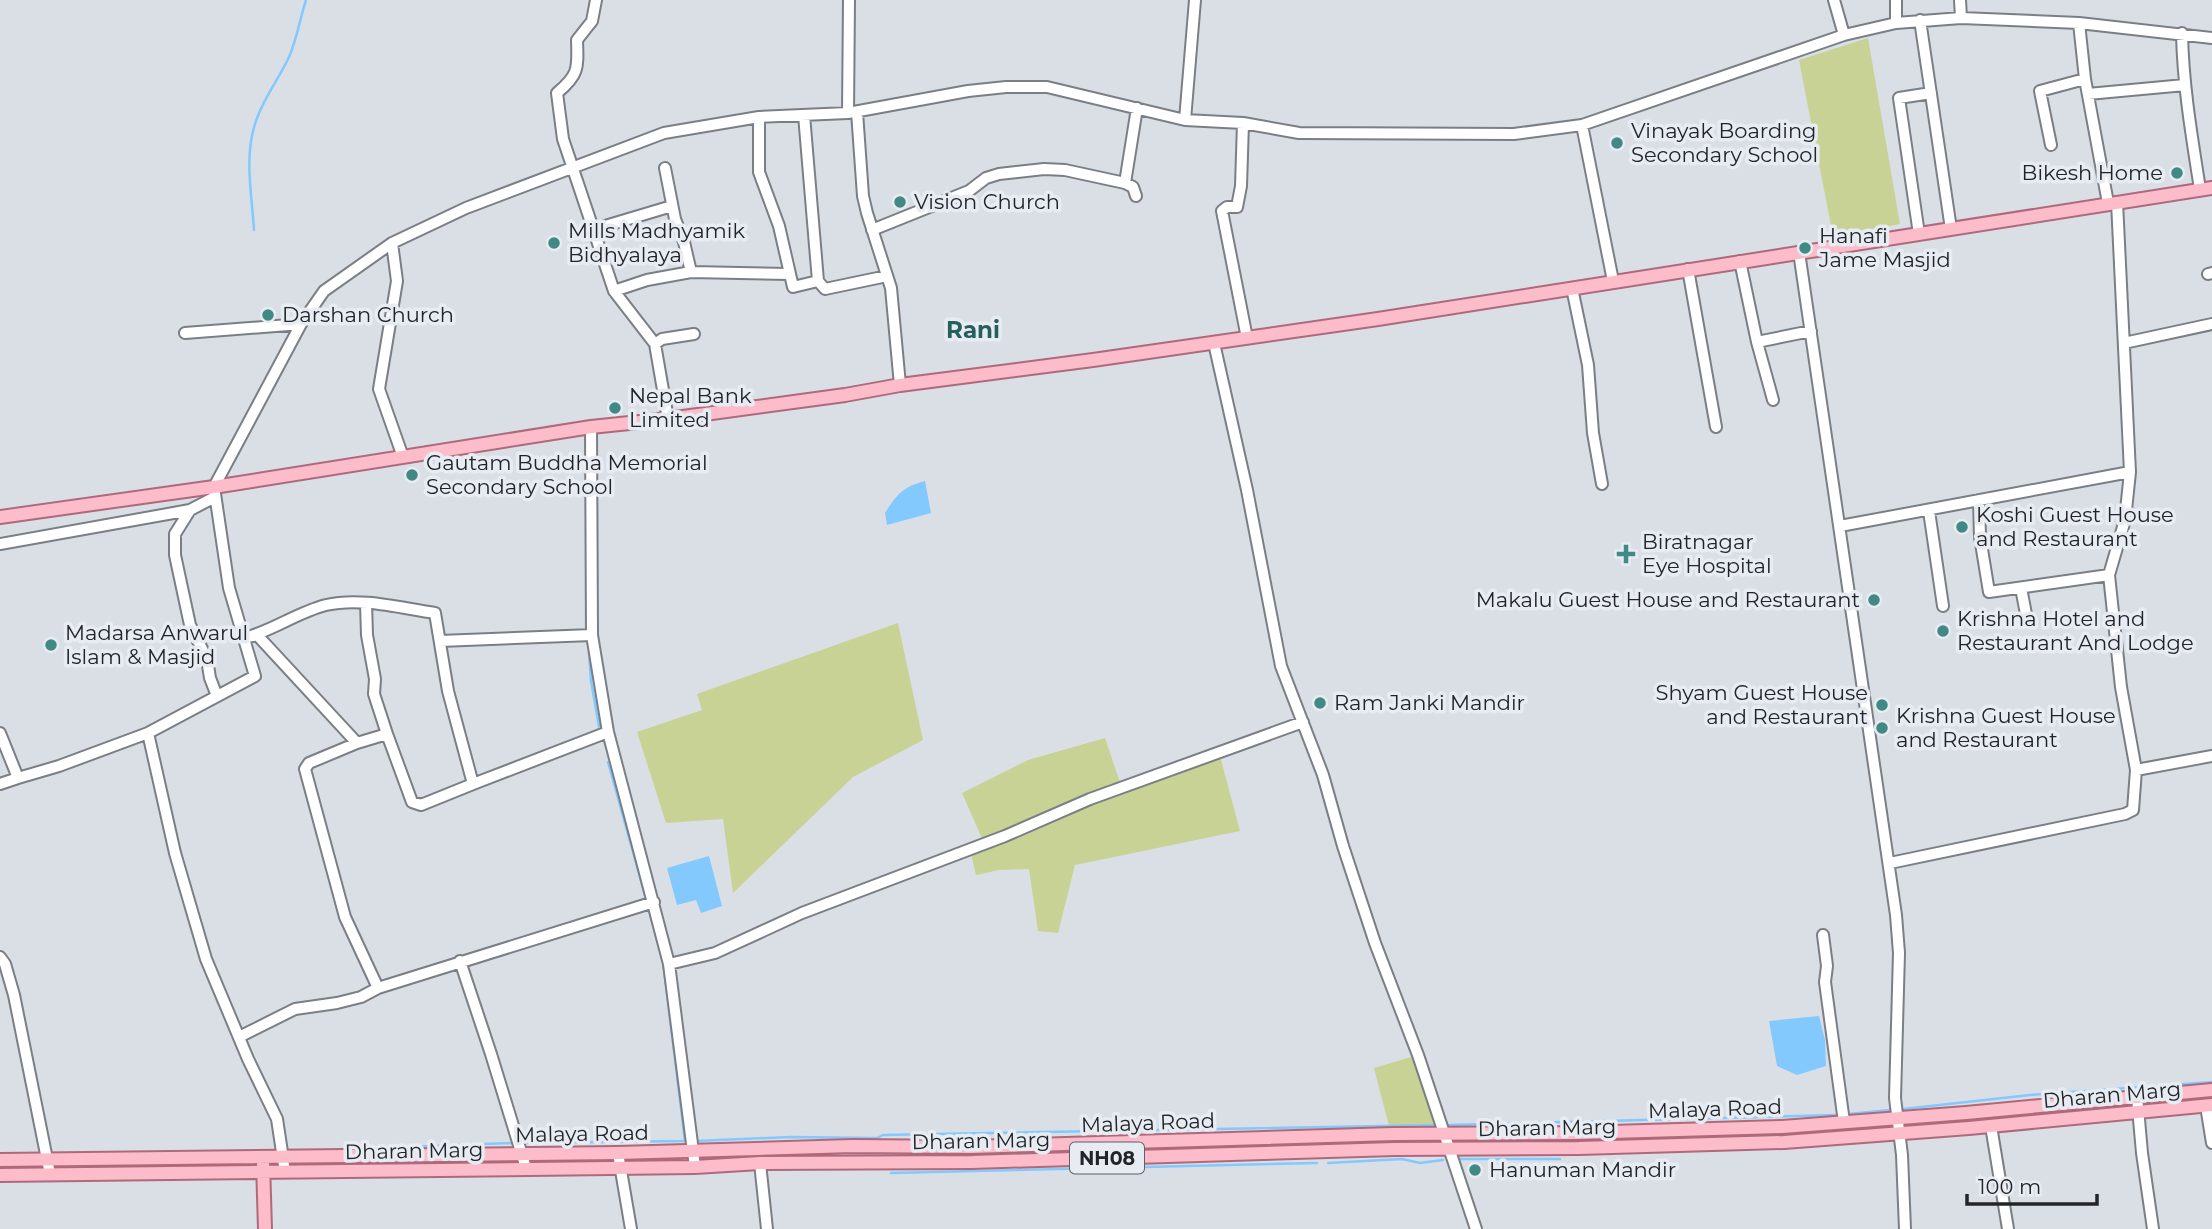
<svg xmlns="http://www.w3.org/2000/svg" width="2212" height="1229" font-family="Montserrat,sans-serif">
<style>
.green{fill:#c7d294}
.water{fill:#83c9fe}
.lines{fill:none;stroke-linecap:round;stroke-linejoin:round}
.stream{stroke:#83c9fe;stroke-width:2.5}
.minor-casing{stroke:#7a7f85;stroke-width:14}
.major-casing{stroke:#ae6a7a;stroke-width:16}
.minor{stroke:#fff;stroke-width:10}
.major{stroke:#fcbcca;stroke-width:12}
.poi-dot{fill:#418984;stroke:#e7ecf3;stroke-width:2.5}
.labels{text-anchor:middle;stroke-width:7;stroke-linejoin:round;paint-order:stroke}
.shield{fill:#e7ecf3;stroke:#5d6064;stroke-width:2}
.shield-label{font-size:19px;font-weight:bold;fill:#222427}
.poi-label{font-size:21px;fill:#222427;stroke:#e7ecf3;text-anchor:start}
.street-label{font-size:21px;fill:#222427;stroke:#e7ecf3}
.neighbourhood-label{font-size:23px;font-weight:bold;fill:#26605c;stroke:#e7ecf3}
</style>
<rect width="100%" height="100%" fill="#dadfe6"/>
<!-- green -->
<path class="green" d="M1868,38L1900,224L1833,236L1799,60Z
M898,623L923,740L853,777L733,893L723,819L666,823L637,732L702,710L697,694Z
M1105,738L1122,788L1219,752L1240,831L1075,865L1058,933L1038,931L1029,869L999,870L976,875L970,849L984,843L962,793L1028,760Z
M1418,1055L1449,1149H1395L1374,1068Z"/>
<!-- water -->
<path class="water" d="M925,481L931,513L887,525L885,513C897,494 903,487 925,481Z
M709,856L722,906L701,913L696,900L677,905L667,868Z
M1819,1016L1825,1040L1826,1066L1797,1075L1777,1066L1769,1021Z"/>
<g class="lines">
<!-- stream -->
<path class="stream" d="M254,230C252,196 244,158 255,124C262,100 279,79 289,57C297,39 300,18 306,0
M589,652L591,681L600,732
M608,762L646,899
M649,910L658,944
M1903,1109L2030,1095L2212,1082
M1848,1114L1890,1110
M1449,1125L1835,1115
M696,1141L790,1137L877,1138L883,1135L1436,1125
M524,1143L685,1141L663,961
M303,1151L513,1143
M156,1152H177
M1460,1159H1560
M1328,1163L1402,1159L1420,1163L1443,1160
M891,1173L1317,1163"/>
<!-- minor casing -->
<g class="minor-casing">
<path id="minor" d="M596,0L592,21L577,40C578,68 579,75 557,93L563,139L614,291L655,344L668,419
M1834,0L1844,35
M1896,0V23
M1960,0L1961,18
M1920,20L1951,229
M2079,23L2085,79L2108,203
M2182,33C2183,86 2192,138 2200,189
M2088,94L2185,85
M857,112L863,196L867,213L891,288L900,385
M848,113L849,0
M804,115L818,281L825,289L887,276
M759,117V172L779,226L793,287L818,281
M1185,120L1195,0
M1243,123L1241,186L1237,207H1227L1222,211L1247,338
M1582,125L1613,281
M2051,145L2040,91L2085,79
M665,168L675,219L684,242L691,272
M1125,183L1137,108
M2117,202L2130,472L2125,520L2109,575L2121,687L2136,770
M595,229L672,206
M872,230L969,191L986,178L999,174L1044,169L1065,170L1125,183L1133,187L1136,196
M1919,234L1899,98L1931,93
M392,243L397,281L379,389L403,457
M1799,252L1896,915L1899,953L1895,1098L1902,1155L1905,1229
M1740,261L1757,342L1773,400
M1688,269L1716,427
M2208,274L2212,273
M1572,288L1588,365L1593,433L1602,484
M614,291L647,280L691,272L789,274
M185,333L301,324
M1757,342L1811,331
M1214,343L1247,490L1281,666L1323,775L1343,846L1375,943L1418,1055L1476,1229
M2124,343L2212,324
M655,344L662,339L694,334
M591,427L592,635L608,732L669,964L695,1167
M215,497L190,510L175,534V555L190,625L207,659L210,678L217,696
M1979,500L1980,537L1989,592L2109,575
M1929,511L1943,606
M1840,526L2130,472
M0,544L190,510
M2021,588L2026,614
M366,603L367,635L375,679L374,694L387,734
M245,638C274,630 298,612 326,605C361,597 400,608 435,613L448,691L473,784L421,805L412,802L387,734L357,743L257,635
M440,641L592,635
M0,733L18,778L59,766L148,733L255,676L229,588L214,487L301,324L324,291L392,243L466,208L664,133L759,117L848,113L968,91L1006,87H1047L1185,120L1243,123L1299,133L1514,134L1582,125L1844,35L1896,23L1961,18L2079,23L2212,38
M148,733L175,853L206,959L248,1059L277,1119L285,1172
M0,784L18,778
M473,784L608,732
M1890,863L2125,814L2133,810L2136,770L2212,756
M1823,935L1827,966L1825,982L1844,1122
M0,957L5,964L14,995L50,1174
M460,961L491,1054L526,1168
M669,964L715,953L802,913L1005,836L1090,799L1303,722
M378,988L654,902
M239,1037L295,1009L337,1003L361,997L378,988L345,917L305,769L309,763L357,743
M2137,1097L2142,1153L2153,1229
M2206,1106L2212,1143
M1991,1126L2008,1229
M618,1153L631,1229
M760,1163L767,1229"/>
</g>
<!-- major casing -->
<g class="major-casing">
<path id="major" d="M0,517L214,487L591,427L668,419L845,395L900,385L1093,360L1378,319L2212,188
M0,1160L618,1153L852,1146L971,1147L1393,1134L1577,1133L1782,1127L1966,1113L2212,1090
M263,1163L265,1229
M0,1175L695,1167L760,1163L972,1162L1395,1149L1579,1148L1784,1142L1969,1128L2212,1105"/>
</g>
<!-- minor -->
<use href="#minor" class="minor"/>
<!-- major -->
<use href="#major" class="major"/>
</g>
<!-- markers -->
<g class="poi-dot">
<circle cx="1617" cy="143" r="7"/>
<circle cx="2177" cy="173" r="7"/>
<circle cx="900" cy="202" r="7"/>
<circle cx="554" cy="243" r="7"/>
<circle cx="1805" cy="248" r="7"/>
<circle cx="268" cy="315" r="7"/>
<circle cx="615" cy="408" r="7"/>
<circle cx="412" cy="475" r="7"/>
<circle cx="1962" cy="527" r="7"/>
<path d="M1622.5 543.5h7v7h7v7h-7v7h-7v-7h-7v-7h7z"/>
<circle cx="1874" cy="600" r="7"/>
<circle cx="1943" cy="631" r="7"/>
<circle cx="51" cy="645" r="7"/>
<circle cx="1320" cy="703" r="7"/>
<circle cx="1882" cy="705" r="7"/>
<circle cx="1882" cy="728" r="7"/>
<circle cx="1475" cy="1170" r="7"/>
</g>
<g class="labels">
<!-- shield labels -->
<rect class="shield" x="1070" y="1142.5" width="74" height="31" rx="5"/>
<g class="shield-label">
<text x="1107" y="1165">NH08</text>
</g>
<!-- poi labels -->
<g class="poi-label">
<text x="1631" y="138">Vinayak Boarding<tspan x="1631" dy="24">Secondary School</tspan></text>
<text x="2163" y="180" text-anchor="end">Bikesh Home</text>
<text x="914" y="209">Vision Church</text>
<text x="568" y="238">Mills Madhyamik<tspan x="568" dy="24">Bidhyalaya</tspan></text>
<text x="1819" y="243">Hanafi<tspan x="1819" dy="24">Jame Masjid</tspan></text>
<text x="282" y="322">Darshan Church</text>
<text x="629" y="403">Nepal Bank<tspan x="629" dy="24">Limited</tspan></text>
<text x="426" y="470">Gautam Buddha Memorial<tspan x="426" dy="24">Secondary School</tspan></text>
<text x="1976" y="522">Koshi Guest House<tspan x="1976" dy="24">and Restaurant</tspan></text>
<text x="1642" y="549">Biratnagar<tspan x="1642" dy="24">Eye Hospital</tspan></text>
<text x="1860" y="607" text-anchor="end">Makalu Guest House and Restaurant</text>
<text x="1957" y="626">Krishna Hotel and<tspan x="1957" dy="24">Restaurant And Lodge</tspan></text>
<text x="65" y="640">Madarsa Anwarul<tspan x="65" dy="24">Islam &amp; Masjid</tspan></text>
<text x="1868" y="700" text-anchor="end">Shyam Guest House<tspan x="1868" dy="24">and Restaurant</tspan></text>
<text x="1334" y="710">Ram Janki Mandir</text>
<text x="1896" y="723">Krishna Guest House<tspan x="1896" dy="24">and Restaurant</tspan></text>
<text x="1489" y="1177">Hanuman Mandir</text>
</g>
<!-- street labels -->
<g class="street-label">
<text transform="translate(2112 1095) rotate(-5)" y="7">Dharan Marg</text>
<text transform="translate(1715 1109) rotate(-2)" y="7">Malaya Road</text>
<text transform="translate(1148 1123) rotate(-2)" y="7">Malaya Road</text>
<text transform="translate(1547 1128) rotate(-1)" y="7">Dharan Marg</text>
<text transform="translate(582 1134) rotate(-1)" y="7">Malaya Road</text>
<text transform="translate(981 1141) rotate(-1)" y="7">Dharan Marg</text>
<text transform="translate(414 1151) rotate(-1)" y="7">Dharan Marg</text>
</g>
<!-- neighbourhood labels -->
<g class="neighbourhood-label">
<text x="973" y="338">Rani</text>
</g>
</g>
<!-- scale -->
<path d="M1967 1194v10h130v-10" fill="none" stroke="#222427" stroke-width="3.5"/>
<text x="1978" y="1194" font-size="21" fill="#222427" stroke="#e7ecf3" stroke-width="5" paint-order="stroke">100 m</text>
</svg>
